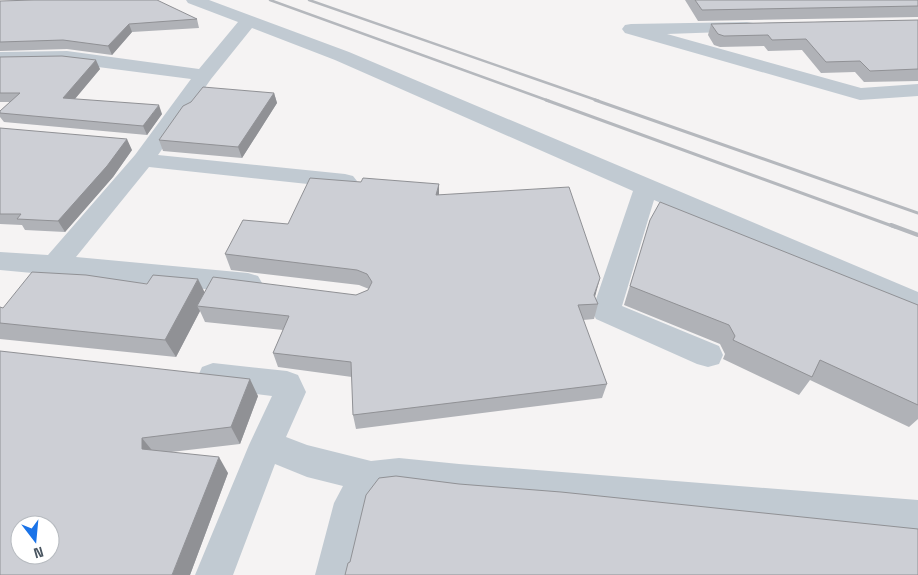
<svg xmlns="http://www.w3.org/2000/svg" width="918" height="575" font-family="'Space Grotesk',sans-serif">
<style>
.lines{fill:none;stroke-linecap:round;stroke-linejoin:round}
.minor{fill:#c1cad2;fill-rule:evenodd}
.rail-far2{stroke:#b5b8bd;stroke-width:2.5}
.rail-far1{stroke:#b5b8bd;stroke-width:3}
.rail{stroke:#b5b8bd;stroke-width:4}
.wall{fill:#b0b2b7}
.shaded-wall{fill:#909195}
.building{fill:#cdcfd5;stroke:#909195;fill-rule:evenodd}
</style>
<rect width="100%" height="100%" fill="#f5f3f3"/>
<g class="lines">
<!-- minor -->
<path class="minor" d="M186,0H209L349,52L918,292V315L654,200L622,306L719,346L723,355L719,364L708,367L697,364L596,319L592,311L633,191L335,60L252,28L211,79L158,155L345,174L353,176L357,181L353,186L345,188L149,167L76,257L248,273L258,276L262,283L258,290L248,293L0,270V252L48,255L135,155L191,79L67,63L0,64V52L67,51L199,69L238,22L188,3Z
M747,22L753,23L756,27L753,31L667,34L861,88L918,84V96L860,100L625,33L622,29L625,25L631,24Z
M213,363L287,371L298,375L306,392L286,437L307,445L371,461L399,458L459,464L918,500V536L459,498L399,490L381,492L368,510L353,575H315L334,503L343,486L307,477L275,464L233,575H195L249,445L272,396L213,389L202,385L198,376L202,367Z"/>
<!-- rail-far2 -->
<path class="rail-far2" d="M270,0L549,101
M309,0L599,101"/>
<!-- rail-far1 -->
<path class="rail-far1" d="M546,100L895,227
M595,100L918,213"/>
<!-- rail -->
<path class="rail" d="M891,225L918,235"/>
</g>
<!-- wall -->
<path class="wall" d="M685,0H918V17L698,21Z
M0,1L197,19L199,28L132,32L112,55L67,49L0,51Z
M918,20V81L864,82L855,72L821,73L802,50L768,51L764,46L720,47L714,45L708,35L711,24Z
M0,57L100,69L75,99L162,114L147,135L4,122L0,117V111L10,102H0Z
M274,93L277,103L242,158L163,151L159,140Z
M0,128L132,150L113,177L65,232L25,230L22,225L0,224Z
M361,182L439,184V195L596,293L595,297L598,304L594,319L583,320L607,384L602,398L356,429L353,415L352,377L278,367L273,353L283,330L205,322L200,311L176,357L0,339V323L3,308L205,293L356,295L368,290L369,289L359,285L231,270L225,254L288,224Z
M650,220L918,305V419L909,427L810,380L799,395L723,359L725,354L720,344L624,305Z
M0,351L258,396L240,444L171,452L228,473L190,575Z"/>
<!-- shaded-wall -->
<path class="shaded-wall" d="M129,24L132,32L112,55L108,46Z
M96,60L100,69L68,107L63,98Z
M274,93L277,103L242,158L238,147Z
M159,105L162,114L147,135L143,126Z
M127,139L132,150L113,177L65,232L58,221Z
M439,184V200L436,195Z
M600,278L596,293L592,304L594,295Z
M198,279L207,297L197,306L200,311L176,357L165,340Z
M250,379L258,396L240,444L231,427Z
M142,438L155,454L142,449Z
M219,457L228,473L190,575H172Z"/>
<!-- building -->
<path class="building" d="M34,0H157L197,19L129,24L108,46L63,40L0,42V1Z
M695,0H918V6L702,10Z
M918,20V69L870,71L860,61L826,62L806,39L772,40L768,35L724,36L718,34L711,24Z
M62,56L96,60L63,98L159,105L143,126L0,113V111L20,93H0V57Z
M203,87L274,93L238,147L159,140L183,106L191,102Z
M0,128L127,139L107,166L58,221L17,219L21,214H0Z
M310,178L361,182L363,178L439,184L436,195L569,187L600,278L594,295L598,304L578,305L607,384L353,415L351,362L273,353L289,316L197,306L213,277L356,295L368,290L372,282L367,274L357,270L225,254L243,220L288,224Z
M660,202L918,305V405L820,360L812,377L733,340L735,336L729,325L630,286L650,220Z
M32,272L86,275L147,284L153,275L198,279L165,340L0,323V307L3,308Z
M0,351L250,379L231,427L142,438V449L219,457L172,575H0ZM20,525H50V555H20Z
M396,476L459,484L561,492L918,529V575H345L348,563L350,562L366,495L379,478Z"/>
<!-- north arrow -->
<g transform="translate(35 540) rotate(164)"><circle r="24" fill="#ffffff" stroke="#b7bbc0"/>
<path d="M0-4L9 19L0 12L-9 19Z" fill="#1a73e8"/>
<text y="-8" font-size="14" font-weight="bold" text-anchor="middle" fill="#4a5661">N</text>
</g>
</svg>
